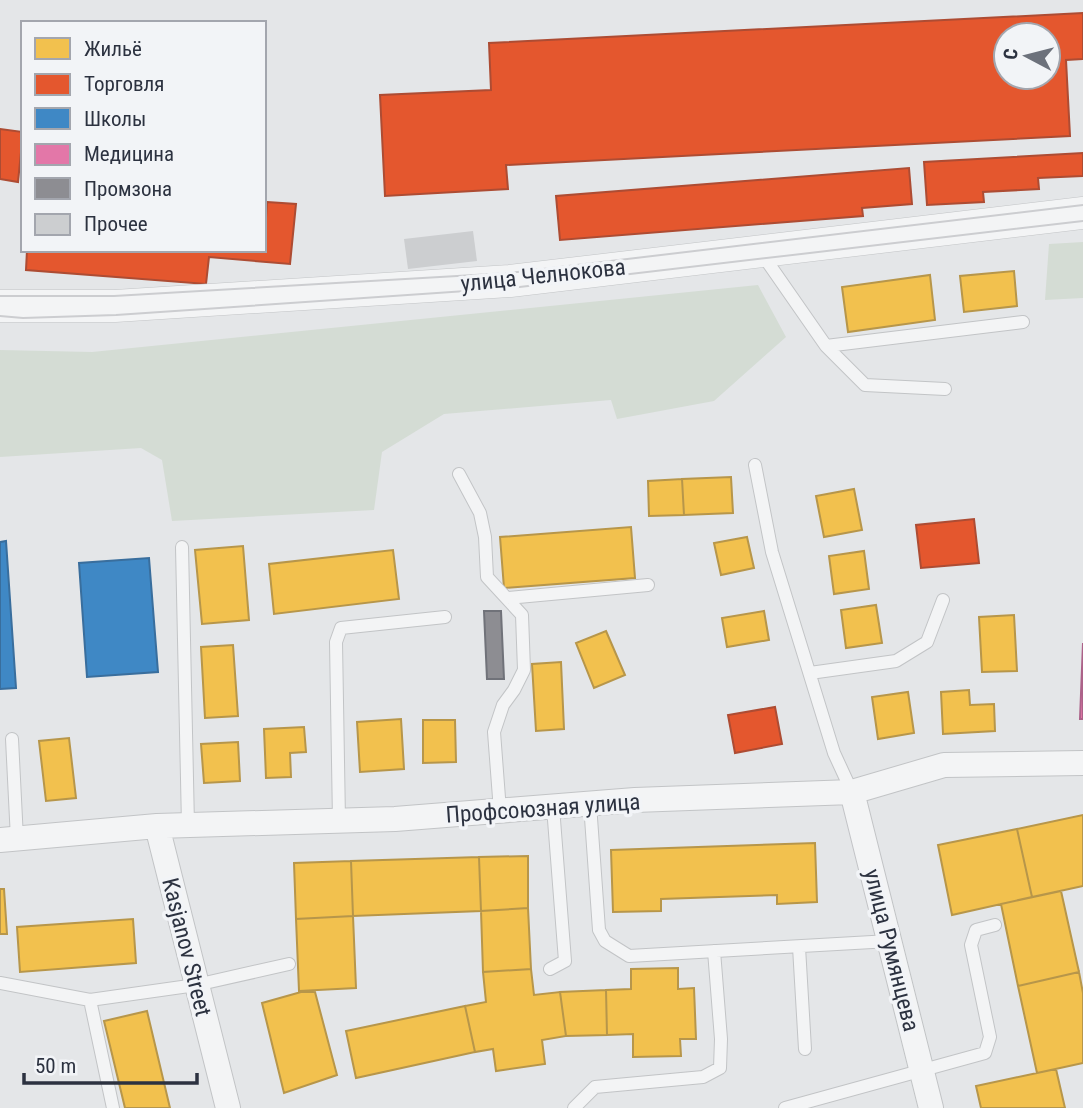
<svg xmlns="http://www.w3.org/2000/svg" width="1083" height="1108" font-family="'Roboto Condensed',sans-serif">
<style>
.green{fill:#d4dcd4}
.homes{fill:#f2c14e;stroke:#b7964a;stroke-width:2}
.shops{fill:#e4572e;stroke:#ad4c33;stroke-width:2;fill-rule:evenodd}
.schools{fill:#3f88c5;stroke:#396e9d;stroke-width:2}
.health{fill:#e377a8;stroke:#ac6289;stroke-width:2}
.industry{fill:#8d8d92;stroke:#707279;stroke-width:2}
.building{fill:#ccced0}
.lines{fill:none;stroke-linecap:round;stroke-linejoin:round}
.service-casing{stroke:#c2c4c6;stroke-width:14}
.minor-casing{stroke:#c2c4c6;stroke-width:26}
.tertiary-casing{stroke:#c2c4c6;stroke-width:33}
.service{stroke:#f3f4f5;stroke-width:12}
.minor{stroke:#f3f4f5;stroke-width:24}
.tertiary{stroke:#f3f4f5;stroke-width:32}
.tram{stroke:#cccdd0;stroke-width:2}
.labels{text-anchor:middle;stroke-width:7;stroke-linejoin:round;paint-order:stroke}
.street-label{font-size:23px;fill:#2c3240;stroke:#f2f4f7}
</style>
<rect width="100%" height="100%" fill="#e4e6e8"/>
<!-- green -->
<path class="green" d="M1083,242V298L1045,300L1049,244Z
M758,285L786,337L714,401L617,419L611,400L444,414L382,452L374,510L172,521L162,460L141,448L0,457V350L92,352Z"/>
<!-- homes -->
<path class="homes" d="M1014,271L1017,306L964,312L960,276Z
M930,275L935,320L848,332L842,287Z
M731,477L733,513L684,515L682,479Z
M682,479L684,515L649,516L648,481Z
M854,489L862,530L824,537L816,496Z
M631,527L635,578L504,588L500,537Z
M747,537L754,568L721,575L714,543Z
M243,546L249,620L202,624L195,550Z
M393,550L399,599L274,614L269,564Z
M864,551L869,589L834,594L829,556Z
M876,605L882,643L846,648L841,610Z
M764,611L769,640L727,647L722,618Z
M1014,615L1017,671L982,672L979,617Z
M606,631L625,675L594,688L576,643Z
M233,645L238,716L205,718L201,647Z
M561,662L564,729L536,731L532,664Z
M969,690L970,705L994,704L995,731L943,734L941,692Z
M908,692L914,733L878,739L872,697Z
M401,719L404,769L360,772L357,722Z
M423,720H455L456,762L423,763Z
M304,727L306,752L290,753L291,777L266,778L264,729Z
M69,738L76,798L46,801L39,741Z
M238,742L240,781L204,783L201,744Z
M1083,815V886L1032,897L1017,829Z
M1017,829L1032,897L952,915L938,845Z
M815,843L817,902L777,904V895L661,899V911L613,912L611,850Z
M528,856V908L481,911L479,857Z
M479,857L481,911L353,916L351,861Z
M351,861L353,916L296,919L294,863Z
M0,889H4L7,934H0Z
M1061,891L1079,972L1018,986L1001,904Z
M528,908L531,969L483,972L481,911Z
M353,916L356,988L299,991L296,919Z
M133,919L136,963L20,972L17,927Z
M678,968V989L694,988L696,1039H680L681,1056L633,1057V1034L607,1035L606,990L631,989V969Z
M531,969L534,995L560,992L566,1036L542,1040L545,1064L496,1071L493,1049L475,1052L465,1006L486,1002L483,972Z
M1079,972L1083,993V1063L1037,1073L1018,986Z
M606,990L607,1035L566,1036L560,992Z
M301,992H315L337,1075L284,1093L262,1003Z
M465,1006L475,1052L356,1078L346,1031Z
M147,1011L170,1108H125L104,1021Z
M1056,1069L1065,1108H981L976,1086Z"/>
<!-- shops -->
<path class="shops" d="M1083,13V59L1066,60L1070,136L506,165L508,189L385,196L380,95L491,90L489,43ZM1006,35H1048V77H1006Z
M0,129L23,132L18,182L0,179Z
M1083,153V176L1038,178L1039,189L983,192L984,202L927,205L924,162Z
M909,168L912,204L862,208L863,216L560,240L556,196Z
M267,202L296,204L290,264L209,257L206,284L26,270L27,250H264Z
M974,519L979,563L921,568L916,525Z
M775,707L782,744L735,753L728,715Z"/>
<!-- schools -->
<path class="schools" d="M6,541L16,688L0,689V542Z
M149,558L158,672L87,677L79,563Z"/>
<!-- health -->
<path class="health" d="M1083,643V719H1080Z"/>
<!-- industry -->
<path class="industry" d="M484,611H501L504,679H487Z"/>
<!-- building -->
<path class="building" d="M473,231L477,261L408,269L404,239Z"/>
<g class="lines">
<!-- service casing -->
<g class="service-casing">
<path id="service" d="M762,254L826,346L1023,322
M826,346L865,385L945,389
M755,465L772,552L834,753L852,792
M459,474L480,513L485,537L487,577L522,615L524,670L514,690L503,705L494,732L500,811
M182,547L188,825
M507,598L648,585
M810,673L896,661L927,642L943,600
M12,739L17,839
M590,804L599,930L605,941L629,956L890,941
M339,821L336,642L341,628L445,617
M799,947L805,1049
M550,969L565,961L553,807
M0,983L90,1000
M113,1108L90,1000L196,985L289,964
M574,1108L595,1087L703,1077L720,1068L721,1039L714,951
M785,1108L985,1053L990,1037L971,945L976,930L995,925"/>
</g>
<!-- minor casing -->
<g class="minor-casing">
<path id="minor" d="M852,792L931,1108
M157,826L228,1108
M0,840L157,826L395,819L635,800L852,792L944,765L1083,763"/>
</g>
<!-- tertiary casing -->
<g class="tertiary-casing">
<path id="tertiary" d="M0,306H115L510,281L1083,213"/>
</g>
<!-- service -->
<use href="#service" class="service"/>
<!-- minor -->
<use href="#minor" class="minor"/>
<!-- tertiary -->
<use href="#tertiary" class="tertiary"/>
<!-- tram -->
<path class="tram" d="M0,296H114L509,273L1083,205
M0,316L23,318L116,315L511,288L1083,221"/>
</g>
<g class="labels">
<!-- street labels -->
<g class="street-label">
<text transform="translate(543 275) rotate(-6)" y="8">улица Челнокова</text>
<text transform="translate(543 808) rotate(-4)" y="8">Профсоюзная улица</text>
<text transform="translate(187 947) rotate(76)" y="8">Kasjanov Street</text>
<text transform="translate(892 950) rotate(76)" y="8">улица Румянцева</text>
</g>
</g>
<!-- legend -->
<rect x="21" y="21" width="245" height="231" fill="#f2f4f7" stroke="#a3a6ae" stroke-width="2"/>
<rect x="35" y="38" width="35" height="21" fill="#f2c14e" stroke="#a3a6ae" stroke-width="2"/>
<text x="84" y="56" font-size="21" fill="#2c3240">Жильё</text>
<rect x="35" y="74" width="35" height="21" fill="#e4572e" stroke="#a3a6ae" stroke-width="2"/>
<text x="84" y="91" font-size="21" fill="#2c3240">Торговля</text>
<rect x="35" y="108" width="35" height="21" fill="#3f88c5" stroke="#a3a6ae" stroke-width="2"/>
<text x="84" y="126" font-size="21" fill="#2c3240">Школы</text>
<rect x="35" y="144" width="35" height="21" fill="#e377a8" stroke="#a3a6ae" stroke-width="2"/>
<text x="84" y="161" font-size="21" fill="#2c3240">Медицина</text>
<rect x="35" y="178" width="35" height="21" fill="#8d8d92" stroke="#a3a6ae" stroke-width="2"/>
<text x="84" y="196" font-size="21" fill="#2c3240">Промзона</text>
<rect x="35" y="214" width="35" height="21" fill="#ccced0" stroke="#a3a6ae" stroke-width="2"/>
<text x="84" y="231" font-size="21" fill="#2c3240">Прочее</text>
<!-- north arrow -->
<g transform="translate(1027 56) rotate(277)"><circle r="33" fill="#f2f4f7" stroke="#a3a6ae" stroke-width="2"/>
<path d="M0-5L12 26L0 18L-12 26Z" fill="#6c717b"/>
<text y="-10" font-size="19" font-weight="bold" text-anchor="middle" fill="#2c3240">С</text>
</g>
<!-- scale -->
<path d="M24 1073v10h173v-10" fill="none" stroke="#2c3240" stroke-width="3.5"/>
<text x="35" y="1073" font-size="21" fill="#2c3240" stroke="#f2f4f7" stroke-width="5" paint-order="stroke">50 m</text>
</svg>
